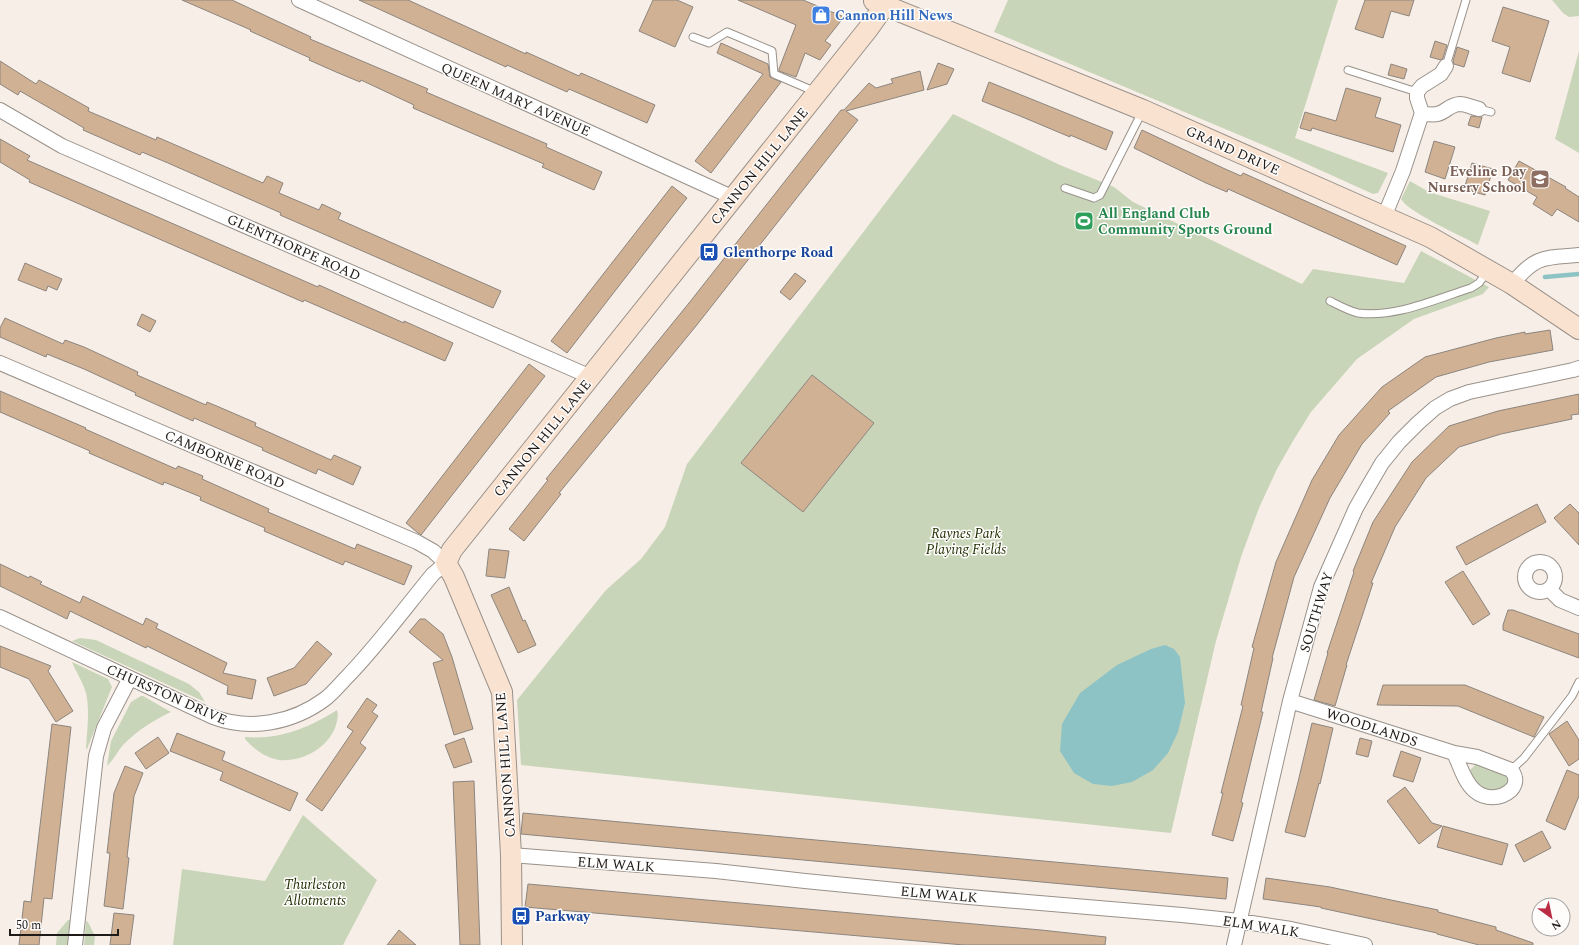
<svg xmlns="http://www.w3.org/2000/svg" width="1579" height="945" font-family="Spectral,serif">
<style>
.green{fill:#c9d5b9}
.water{fill:#8ec3c5}
.lines{fill:none;stroke-linecap:round;stroke-linejoin:round}
.stream{stroke:#8ec3c5;stroke-width:4.5}
.building{fill:#d1b194;stroke:#8c857e}
.lane-casing{stroke:#99918a;stroke-width:9}
.street-casing{stroke:#99918a;stroke-width:16}
.secondary-casing{stroke:#99918a;stroke-width:22}
.lane{stroke:#fff;stroke-width:7}
.street{stroke:#fff;stroke-width:14}
.secondary{stroke:#fae2d0;stroke-width:20}
.labels{text-anchor:middle;stroke-width:3;stroke-linejoin:round;paint-order:stroke}
.shop-label{font-size:14px;font-weight:bold;fill:#366cbe;stroke:#fffdfc;text-anchor:start}
.street-label{font-size:14px;fill:#1d1a18;stroke:#fffdfc}
.education-label{font-size:14px;font-weight:bold;fill:#785e54;stroke:#fffdfc;text-anchor:end}
.leisure-label{font-size:14px;font-weight:bold;fill:#27864d;stroke:#fffdfc;text-anchor:start}
.transit-label{font-size:14px;font-weight:bold;fill:#164399;stroke:#fffdfc;text-anchor:start}
.park-label{font-size:14px;font-style:italic;fill:#233206;stroke:#fffdfc}
</style>
<rect width="100%" height="100%" fill="#f7efe7"/>
<!-- green -->
<path class="green" d="M1008,0H1338L1295,138L1388,173L1378,193L1373,194L1289,156L994,32Z
M1552,0H1579V16L1569,17L1563,13Z
M1579,51V153L1555,139Z
M953,114L1060,165L1114,187L1133,202L1302,284L1313,269L1404,283L1421,251L1489,287L1483,294L1414,319L1357,359L1311,412L1293,441L1277,469L1259,508L1241,557L1216,641L1171,833L521,765L517,700L606,590L641,559L665,527L687,464Z
M1410,181L1429,192L1490,211L1478,245C1462,236 1409,213 1401,199Z
M80,638L96,640L189,684L199,692L205,702L72,641Z
M72,662L108,679L112,687L87,749H86C87,731 90,710 86,693C83,682 76,672 72,662Z
M141,696H143L171,712C154,720 138,730 124,744C118,750 114,760 107,766L111,741L131,702Z
M337,710C339,715 337,722 335,728C326,749 302,762 279,760C265,758 254,749 245,739V737C279,740 309,728 337,710Z
M1476,764L1508,776L1509,782L1507,786L1495,792C1483,789 1472,783 1470,770Z
M303,815L377,880L343,945H173L182,869L265,881Z
M68,920H70L67,945H56L57,933Z
M86,921L88,922L95,936L94,945H84Z"/>
<!-- water -->
<path class="water" d="M1165,645L1174,649L1180,657L1185,703L1178,732L1168,753L1153,770L1132,782L1112,786L1093,784L1074,773L1060,751L1062,724L1080,693L1117,665L1151,649Z"/>
<g class="lines">
<!-- stream -->
<path class="stream" d="M1545,277L1579,274"/>
</g>
<!-- building -->
<path class="building" d="M182,0H232L311,37L310,39L428,89L426,92L547,144L546,147L602,172L594,190L542,167L544,164L413,108L414,105L361,80L360,82L336,72L309,60L310,58L250,31L251,30Z
M359,0H408L526,54V52L579,76L581,73L655,105L647,123L569,89L567,92L507,65L506,67Z
M653,0H677L693,7L675,47L639,31Z
M738,0H803L844,17L825,41L831,45L820,60L805,53L796,77L779,71V69L796,25Z
M1365,0H1414L1409,16L1391,11L1383,38L1355,29Z
M1503,7L1549,21L1530,82L1502,73L1510,47L1492,41Z
M1435,41L1447,45L1443,58L1441,60L1430,57Z
M721,43L768,64L770,77L781,82L711,173L695,161L763,74L717,53Z
M1457,47L1469,51L1464,67L1454,64L1453,61Z
M0,61L36,84L39,80L89,108L88,111L156,140L157,137L263,183L267,176L283,183L279,193L319,210L322,204L341,213L338,219L501,291L493,308L280,215L281,213L168,163L142,152L140,155L83,130L84,128L20,91L18,95L0,84Z
M938,63L954,69L947,84L927,90Z
M1391,64L1407,69L1404,79L1388,75Z
M920,71L924,90L846,111L858,120L696,326L559,493L561,494L524,541L509,529L548,480L546,479L689,303L841,110H844L869,83L876,88L893,83L891,79Z
M989,82L1113,132L1106,150L1070,135V137L1020,116L982,101Z
M1346,88L1381,98L1375,117L1401,125L1393,152L1312,128L1311,131L1300,128L1305,112L1336,121Z
M1471,116L1482,117L1479,128L1468,125Z
M1142,130L1223,168L1241,176L1243,173L1406,246L1397,265L1228,189L1227,192L1206,183L1134,148Z
M0,139L30,156L27,160L318,287L319,285L404,323V321L453,343L445,361L304,300L303,302L29,182L30,180L0,162Z
M1434,141L1455,147L1445,179L1425,172Z
M1519,161L1566,187L1565,188L1579,197V222L1557,209L1552,216L1533,204L1537,197L1508,180Z
M1472,163L1493,169L1485,195L1464,189Z
M672,186L687,198L567,353L551,341Z
M25,263L62,279L57,290L48,286L46,291L18,280Z
M795,273L806,281L790,300L780,292Z
M142,314L156,321L150,332L137,325Z
M5,318L63,344L65,340L84,347L138,372L137,375L206,405L207,402L219,407L256,423L255,426L331,460L334,455L361,467L353,485L318,469L316,474L262,450L263,448L194,418L193,421L135,395L136,393L84,369L47,354L46,357L0,337V328Z
M1550,330L1553,350L1489,362L1436,377L1388,411L1390,413L1362,444L1330,498L1294,577L1272,658H1273L1261,712H1263L1241,802L1243,803L1233,841L1212,835L1223,793H1221L1243,706L1241,705L1254,648L1252,647L1276,562L1312,480L1339,435L1382,387L1425,357L1496,338L1525,332V334Z
M529,364L545,376L421,535L418,533L406,523Z
M812,375L874,423L803,512L741,463Z
M0,391L86,428L85,429L176,469L178,466L203,476L202,479L269,509L268,512L355,549L357,544L412,566L404,585L345,561L343,565L264,531L265,528L200,500L201,497L164,482L163,485L89,453L90,451L0,412Z
M1579,394V414L1571,415L1572,419L1501,434L1459,447L1426,478L1395,527L1371,583H1373L1346,665H1347L1335,706L1314,700L1328,653H1327L1354,572L1353,571L1373,522L1412,462L1449,426L1498,411Z
M1537,504L1546,522L1466,565L1456,547Z
M1570,504L1579,513V545L1554,518Z
M489,549L509,551L505,578L486,576Z
M0,564L29,578L30,576L42,582L40,584L80,603L83,596L143,625L146,618L158,624L156,628L227,663L223,673L256,680L252,699L227,694L228,686L147,646L146,648L70,611L67,619L0,586Z
M1463,571L1490,614L1473,625L1445,582Z
M509,587L523,621L525,620L536,645L518,653L491,595Z
M1508,610H1513L1579,634V658L1503,630V625Z
M420,619H425L443,634L452,657L473,729L454,735L433,663L443,660L409,632Z
M317,641L332,654L306,684L274,696L267,678L294,668Z
M0,646L51,666L48,671L73,711L56,722L29,679L0,667Z
M1383,685H1465L1544,717L1534,737L1458,706L1377,705Z
M367,698L377,705L372,712L378,716L360,743L366,748L322,811L306,800L353,731L347,727Z
M1567,721L1579,740V759L1569,766L1549,734Z
M1312,723L1333,728L1320,784L1319,783L1305,837L1285,832L1298,782Z
M52,724L71,727L52,899L44,898L39,945H19L24,901L31,902Z
M177,733L225,752L222,760L298,793L290,811L220,780L223,772L170,751Z
M158,737L169,753L146,769L135,753Z
M464,738L472,762L454,768L445,745Z
M1360,738L1372,741L1368,757L1356,754Z
M1401,751L1421,758L1413,782L1393,776Z
M125,766L143,773L134,796L127,857L129,858L123,909L104,906L110,853H107L114,793Z
M1567,770L1579,775V796L1565,830L1546,821Z
M474,781L480,945H460L453,782Z
M1405,787L1432,823L1442,826L1419,844L1387,801Z
M523,813L1228,878L1226,899L521,834Z
M1443,826L1508,844L1502,865L1437,847Z
M1542,831L1551,848L1524,862L1515,845Z
M1266,878L1330,887L1438,910V912L1496,927V930L1533,943V945H1479L1437,934V933L1321,908V907L1263,899Z
M528,884L1041,930L1106,937L1105,945H964L525,907Z
M114,913L134,915L130,945H110Z
M399,930L416,945H387Z"/>
<g class="lines">
<!-- lane casing -->
<g class="lane-casing">
<path id="lane" d="M693,37L709,43L727,32L772,51L774,74L816,92
M1446,66L1466,0
M1348,70L1417,92
M1479,109L1491,112
M1065,188L1094,198L1100,195L1142,112
M1330,301C1338,305 1349,311 1358,313C1395,318 1436,299 1471,288L1479,283L1487,272
M1511,770L1524,758L1572,696L1579,682"/>
</g>
<!-- street casing -->
<g class="street-casing">
<path id="street" d="M299,0L734,198
M0,110L62,146L591,377
M1422,113C1446,119 1444,105 1460,104C1466,104 1473,108 1479,109
M1384,217L1403,171L1422,113L1417,98V92L1422,86L1441,74L1446,66
M1512,284C1536,255 1544,258 1579,255
M0,363L417,542L433,551L446,563L433,574C405,608 378,645 347,677C340,684 333,693 325,699C293,723 250,731 213,717L0,617
M1525 577a15 15 0 1 1 30 0a15 15 0 1 1-30 0Z
M1549,589L1560,600L1579,608
M1290,701L1454,753
M1454,753L1477,757L1511,770C1513,772 1515,776 1515,778C1516,782 1514,787 1511,790C1501,799 1486,800 1475,791C1464,782 1460,765 1454,753Z
M511,855L716,871L805,881L957,896L1182,915L1239,921L1291,929L1365,945
M75,945L96,756L104,728L130,678
M1234,945L1290,701L1321,587L1356,508L1368,487L1382,463L1399,442L1418,423L1435,408L1450,399L1469,392L1573,370L1579,368"/>
</g>
<!-- secondary casing -->
<g class="secondary-casing">
<path id="secondary" d="M874,1L1143,110L1430,237L1512,284L1579,329
M512,945L511,855L502,692L454,577L446,563L452,550L868,29L885,5"/>
</g>
<!-- lane -->
<use href="#lane" class="lane"/>
<!-- street -->
<use href="#street" class="street"/>
<!-- secondary -->
<use href="#secondary" class="secondary"/>
</g>
<!-- icons -->
<defs>
<g id="shop-square" transform="scale(1)"><rect x="-9" y="-9" width="18" height="18" rx="4" fill="#3f7fe0" stroke="#fffdfc"/><path d="M-5-2.5h2.3a2.7 3.5 0 0 1 5.4 0H5L5.5 6h-11ZM-1.5-2.5h3a1.5 2.3 0 0 0-3 0Z" fill="#fff"/></g>
<g id="school-square" transform="scale(1)"><rect x="-9" y="-9" width="18" height="18" rx="4" fill="#8d6e63" stroke="#fffdfc"/><path d="M0-5L7-2L0 1L-7-2ZM-4 1L0 2.5L4 1V4Q0 6-4 4Z" fill="#fff"/></g>
<g id="stadium-square" transform="scale(1)"><rect x="-9" y="-9" width="18" height="18" rx="4" fill="#2e9e5b" stroke="#fffdfc"/><path d="M0-5a6.5 5 0 1 0 0 10a6.5 5 0 1 0 0-10ZM-3.5-1.8h7v3.6h-7Z" fill="#fff"/></g>
<g id="bus-square" transform="scale(1)"><rect x="-9" y="-9" width="18" height="18" rx="4" fill="#1a4fb4" stroke="#fffdfc"/><path d="M-5-6H5V4H4V6H2V4H-2V6H-4V4H-5ZM-3.5-4V0h7V-4ZM-3.5 1.2v1.5H-2V1.2ZM2 1.2v1.5H3.5V1.2Z" fill="#fff"/></g>
</defs>
<g fill-rule="evenodd">
<use href="#shop-square" x="821" y="15"/>
<use href="#school-square" x="1540" y="179"/>
<use href="#stadium-square" x="1084" y="221"/>
<use href="#bus-square" x="709" y="252"/>
<use href="#bus-square" x="521" y="916"/>
</g>
<g class="labels">
<!-- shop labels -->
<g class="shop-label">
<text x="835" y="20">Cannon Hill News</text>
</g>
<!-- street labels -->
<g class="street-label">
<text transform="translate(516 99) rotate(24)" y="5">QUEEN MARY AVENUE</text>
<text transform="translate(1233 150) rotate(24)" y="5">GRAND DRIVE</text>
<text transform="translate(759 166) rotate(-51)" y="5">CANNON HILL LANE</text>
<text transform="translate(294 247) rotate(24)" y="5">GLENTHORPE ROAD</text>
<text transform="translate(542 438) rotate(-51)" y="5">CANNON HILL LANE</text>
<text transform="translate(225 459) rotate(23)" y="5">CAMBORNE ROAD</text>
<text transform="translate(1316 612) rotate(-73)" y="5">SOUTHWAY</text>
<text transform="translate(167 694) rotate(24)" y="5">CHURSTON DRIVE</text>
<text transform="translate(1372 727) rotate(18)" y="5">WOODLANDS</text>
<text transform="translate(505 765) rotate(-94)" y="5">CANNON HILL LANE</text>
<text transform="translate(616 864) rotate(4)" y="5">ELM WALK</text>
<text transform="translate(939 894) rotate(5)" y="5">ELM WALK</text>
<text transform="translate(1261 926) rotate(9)" y="5">ELM WALK</text>
</g>
<!-- education labels -->
<g class="education-label">
<text x="1526" y="176">Eveline Day<tspan x="1526" dy="16">Nursery School</tspan></text>
</g>
<!-- leisure labels -->
<g class="leisure-label">
<text x="1098" y="218">All England Club<tspan x="1098" dy="16">Community Sports Ground</tspan></text>
</g>
<!-- transit labels -->
<g class="transit-label">
<text x="723" y="257">Glenthorpe Road</text>
<text x="535" y="921">Parkway</text>
</g>
<!-- park labels -->
<g class="park-label">
<text x="966" y="538">Raynes Park<tspan x="966" dy="16">Playing Fields</tspan></text>
<text x="315" y="889">Thurleston<tspan x="315" dy="16">Allotments</tspan></text>
</g>
</g>
<!-- north arrow -->
<g transform="translate(1551 917) rotate(147)"><circle r="19" fill="#fffdfc" stroke="#a5a2a1"/>
<path d="M0-3L7 15L0 10L-7 15Z" fill="#bc2b44"/>
<text y="-6" font-size="11" font-weight="bold" text-anchor="middle" fill="#1d1a18">N</text>
</g>
<!-- scale -->
<path d="M10 929v6h108v-6" fill="none" stroke="#1d1a18" stroke-width="2"/>
<text x="16" y="929" font-size="12" fill="#1d1a18" stroke="#fffdfc" stroke-width="3" paint-order="stroke">50 m</text>
</svg>
